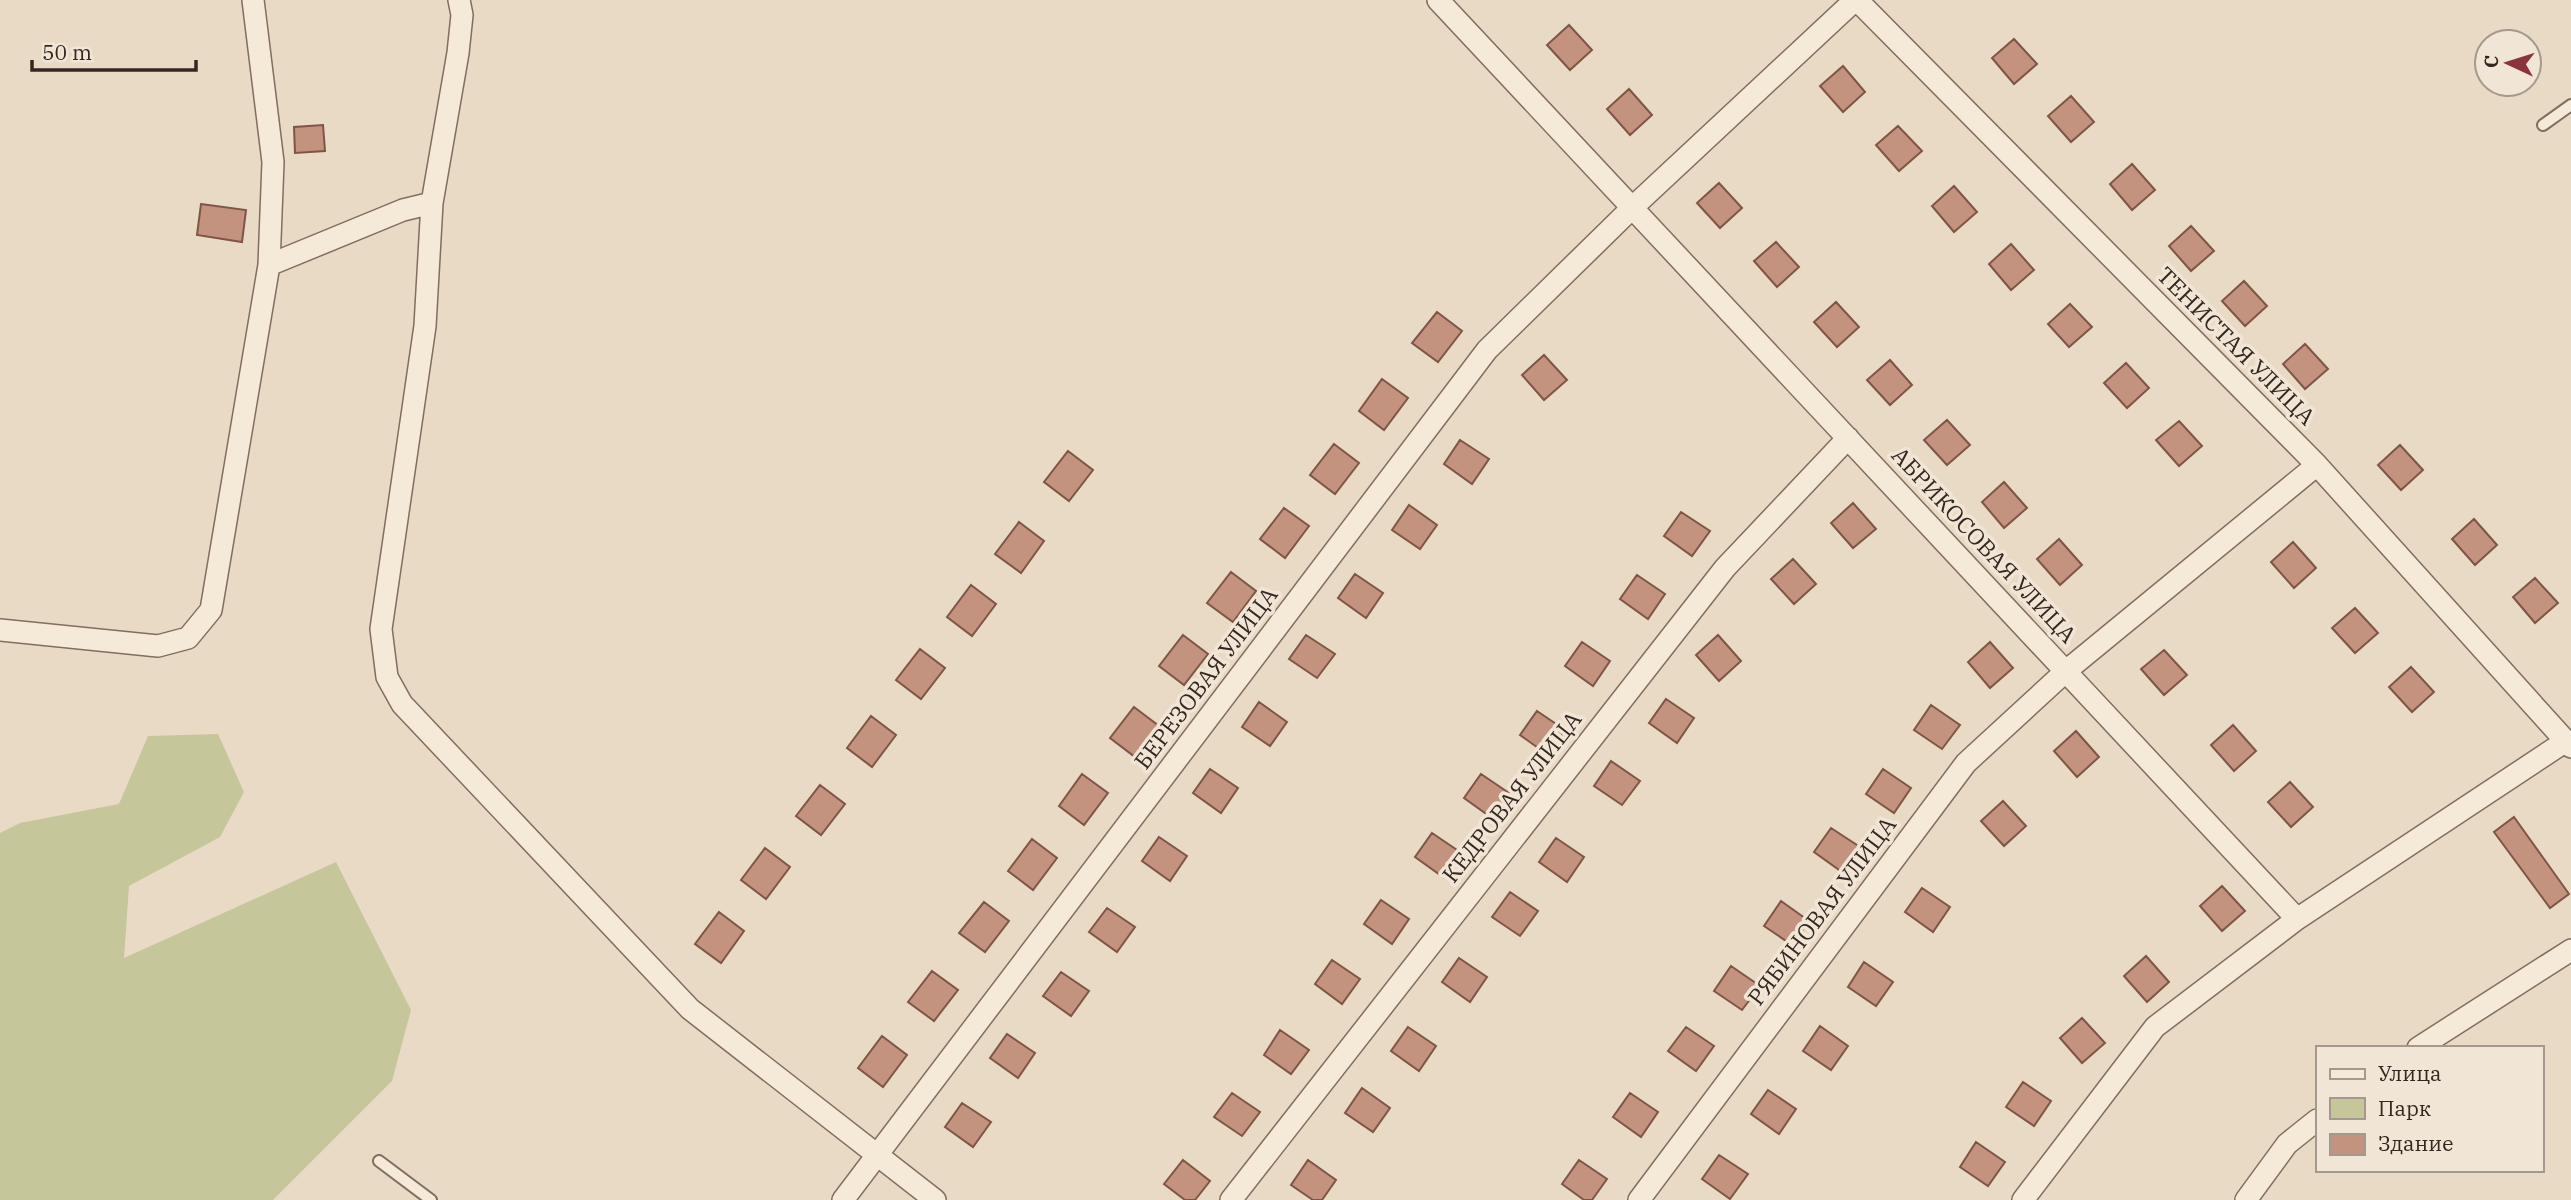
<svg xmlns="http://www.w3.org/2000/svg" width="2571" height="1200" font-family="'IBM Plex Serif',serif">
<style>
.green{fill:#c6c69b}
.building{fill:#c39380;stroke:#7f5546;stroke-width:2}
.lines{fill:none;stroke-linecap:round;stroke-linejoin:round}
.lane-casing{stroke:#826d5e;stroke-width:14}
.street-casing{stroke:#826d5e;stroke-width:24}
.lane{stroke:#f5e9d8;stroke-width:10}
.street{stroke:#f5e9d8;stroke-width:21}
.labels{text-anchor:middle;stroke-width:7;stroke-linejoin:round;paint-order:stroke}
.street-label{font-size:23px;fill:#342720;stroke:#f1e5d5}
</style>
<rect width="100%" height="100%" fill="#e9dac6"/>
<!-- green -->
<path class="green" d="M218,734L244,792L220,837L129,886L124,958L336,862L411,1010L392,1081L273,1200H0V833L20,823L119,804L148,736Z"/>
<!-- building -->
<path class="building" d="M1569,25L1592,50L1570,70L1547,45Z
M2014,39L2037,64L2014,84L1992,58Z
M1843,66L1865,92L1843,112L1820,86Z
M1629,89L1652,115L1630,135L1607,109Z
M2071,96L2094,122L2071,142L2048,116Z
M323,125L325,151L295,153L294,127Z
M1898,126L1922,151L1899,171L1876,145Z
M2132,164L2155,190L2132,210L2110,184Z
M1719,183L1742,208L1720,228L1697,203Z
M1954,186L1977,212L1954,232L1932,206Z
M201,204L246,210L242,242L197,235Z
M2191,226L2214,251L2191,271L2169,246Z
M1776,242L1799,267L1777,287L1754,261Z
M2011,244L2034,270L2011,290L1989,264Z
M2244,281L2267,306L2245,326L2222,301Z
M1836,302L1859,327L1837,347L1814,322Z
M2070,304L2092,327L2069,347L2048,324Z
M1437,312L1462,331L1438,362L1412,343Z
M2305,344L2328,369L2305,389L2283,364Z
M1544,355L1567,380L1544,400L1522,375Z
M1890,360L1912,385L1890,405L1867,380Z
M2126,363L2149,388L2127,408L2104,383Z
M1382,379L1408,398L1384,430L1359,411Z
M1947,420L1970,445L1947,465L1924,440Z
M2179,421L2202,446L2179,466L2156,440Z
M1460,440L1489,459L1472,484L1444,464Z
M1334,444L1359,463L1335,494L1310,475Z
M2400,445L2423,470L2401,490L2378,465Z
M1068,451L1093,470L1069,501L1044,482Z
M2004,482L2027,508L2004,528L1982,502Z
M1853,503L1876,529L1853,548L1831,523Z
M1409,505L1437,525L1420,549L1392,530Z
M1284,508L1309,526L1285,558L1260,539Z
M1681,512L1710,531L1692,556L1664,536Z
M2474,519L2497,545L2475,565L2452,539Z
M1019,522L1044,541L1021,573L995,554Z
M2059,539L2082,565L2060,585L2037,559Z
M2293,542L2316,568L2294,588L2271,562Z
M1793,559L1816,584L1794,604L1771,579Z
M1231,572L1256,591L1233,622L1207,603Z
M1355,574L1383,593L1366,618L1338,598Z
M1637,575L1665,594L1648,619L1620,599Z
M2535,578L2558,603L2535,623L2513,597Z
M971,585L996,604L972,636L947,617Z
M2355,608L2378,633L2355,653L2332,628Z
M1183,635L1208,654L1184,685L1159,666Z
M1306,635L1335,654L1317,678L1289,659Z
M1718,635L1741,661L1719,681L1696,655Z
M1582,642L1610,661L1593,686L1565,666Z
M1990,642L2013,668L1990,688L1968,662Z
M920,649L945,668L921,699L896,680Z
M2164,650L2187,675L2164,695L2141,669Z
M2411,667L2434,692L2412,712L2389,687Z
M1666,699L1694,718L1677,743L1649,723Z
M1259,702L1287,722L1270,746L1242,727Z
M1931,705L1960,725L1942,749L1914,730Z
M1134,707L1159,726L1135,757L1110,738Z
M1537,711L1565,730L1548,755L1520,735Z
M871,716L896,735L872,767L847,748Z
M2233,725L2256,751L2234,771L2211,745Z
M2076,731L2099,757L2077,777L2054,751Z
M1611,761L1640,781L1622,805L1594,786Z
M1210,769L1238,788L1221,813L1193,793Z
M1883,769L1911,788L1894,813L1866,794Z
M1082,774L1108,793L1084,825L1059,806Z
M1481,774L1509,793L1492,818L1464,798Z
M2290,782L2313,807L2291,827L2268,802Z
M820,785L845,804L821,835L796,816Z
M2003,801L2026,826L2004,846L1981,821Z
M2514,817L2569,894L2550,908L2494,832Z
M1831,828L1860,847L1842,872L1814,852Z
M1432,833L1460,852L1443,877L1415,857Z
M1159,837L1187,856L1170,881L1142,861Z
M1556,838L1584,857L1567,882L1539,862Z
M1032,839L1057,858L1033,890L1008,871Z
M765,848L790,867L766,899L741,880Z
M2222,886L2245,911L2222,931L2200,906Z
M1922,888L1950,907L1933,932L1905,912Z
M1510,892L1538,911L1520,936L1492,917Z
M1381,900L1409,919L1392,944L1364,924Z
M1781,901L1809,921L1792,945L1764,926Z
M984,902L1009,921L985,952L959,933Z
M1107,908L1135,927L1117,952L1089,932Z
M719,912L744,931L721,963L695,944Z
M2146,956L2169,982L2147,1002L2124,976Z
M1459,958L1487,977L1470,1002L1442,982Z
M1332,960L1360,979L1342,1004L1315,984Z
M1864,962L1893,982L1876,1006L1848,987Z
M1731,966L1760,986L1742,1010L1714,991Z
M932,971L958,990L934,1021L908,1002Z
M1061,972L1089,991L1071,1016L1043,996Z
M2082,1018L2105,1043L2082,1063L2060,1038Z
M1820,1026L1848,1046L1831,1070L1803,1051Z
M1408,1027L1436,1046L1419,1071L1391,1051Z
M1686,1027L1714,1046L1696,1071L1668,1051Z
M1280,1030L1309,1050L1291,1074L1264,1055Z
M1007,1034L1035,1053L1018,1078L990,1058Z
M882,1036L907,1055L883,1087L858,1068Z
M2023,1082L2051,1101L2034,1126L2006,1107Z
M1362,1088L1390,1108L1373,1132L1345,1113Z
M1768,1090L1796,1109L1779,1134L1751,1114Z
M1232,1093L1260,1112L1242,1136L1214,1117Z
M1630,1093L1658,1112L1641,1137L1613,1117Z
M962,1103L991,1122L973,1147L945,1127Z
M1976,1142L2005,1162L1988,1186L1960,1167Z
M1719,1155L1748,1174L1730,1199L1702,1179Z
M1183,1160L1210,1181L1195,1200H1185L1164,1184Z
M1308,1160L1336,1180L1322,1200H1313L1291,1185Z
M1579,1160L1607,1179L1592,1200H1584L1562,1184Z"/>
<g class="lines">
<!-- lane casing -->
<g class="lane-casing">
<path id="lane" d="M2543,125L2571,105
M379,1161L431,1200"/>
</g>
<!-- street casing -->
<g class="street-casing">
<path id="street" d="M459,0L462,15L458,53L432,203L425,326L381,629L387,677L402,704L690,1009L935,1200
M1438,0L2297,919
M1857,0L2317,465L2571,747
M269,265L403,210L432,203
M0,630L158,646L188,638L211,610L269,265L273,162L253,0
M2418,1048L2571,950
M843,1200L1487,350L1633,207L1855,0
M1231,1200L1725,568L1848,438
M1639,1200L1966,763L2066,671L2317,465
M2023,1200L2155,1027L2297,919L2566,741
M2246,1200L2287,1144L2317,1120"/>
</g>
<!-- lane -->
<use href="#lane" class="lane"/>
<!-- street -->
<use href="#street" class="street"/>
</g>
<g class="labels">
<!-- street labels -->
<g class="street-label">
<text transform="translate(2236 346) rotate(45)" y="8">ТЕНИСТАЯ УЛИЦА</text>
<text transform="translate(1984 545) rotate(47)" y="8">АБРИКОСОВАЯ УЛИЦА</text>
<text transform="translate(1206 678) rotate(-53)" y="8">БЕРЕЗОВАЯ УЛИЦА</text>
<text transform="translate(1512 797) rotate(-52)" y="8">КЕДРОВАЯ УЛИЦА</text>
<text transform="translate(1822 911) rotate(-53)" y="8">РЯБИНОВАЯ УЛИЦА</text>
</g>
</g>
<!-- legend -->
<rect x="2316" y="1046" width="228" height="126" fill="#f1e5d5" stroke="#a5998d" stroke-width="2"/>
<rect x="2330" y="1069" width="35" height="10" fill="#f5e9d8" stroke="#a5998d" stroke-width="2"/>
<text x="2378" y="1081" font-size="21" fill="#342720">Улица</text>
<rect x="2330" y="1098" width="35" height="21" fill="#c6c69b" stroke="#a5998d" stroke-width="2"/>
<text x="2378" y="1116" font-size="21" fill="#342720">Парк</text>
<rect x="2330" y="1134" width="35" height="21" fill="#c39380" stroke="#a5998d" stroke-width="2"/>
<text x="2378" y="1151" font-size="21" fill="#342720">Здание</text>
<!-- north arrow -->
<g transform="translate(2508 63) rotate(274)"><circle r="33" fill="#f1e5d5" stroke="#a5998d" stroke-width="2"/>
<path d="M0-5L12 26L0 18L-12 26Z" fill="#8b3440"/>
<text y="-10" font-size="19" font-weight="bold" text-anchor="middle" fill="#342720">С</text>
</g>
<!-- scale -->
<path d="M32 60v10h164v-10" fill="none" stroke="#342720" stroke-width="3.5"/>
<text x="42" y="60" font-size="21" fill="#342720" stroke="#f1e5d5" stroke-width="5" paint-order="stroke">50 m</text>
</svg>
